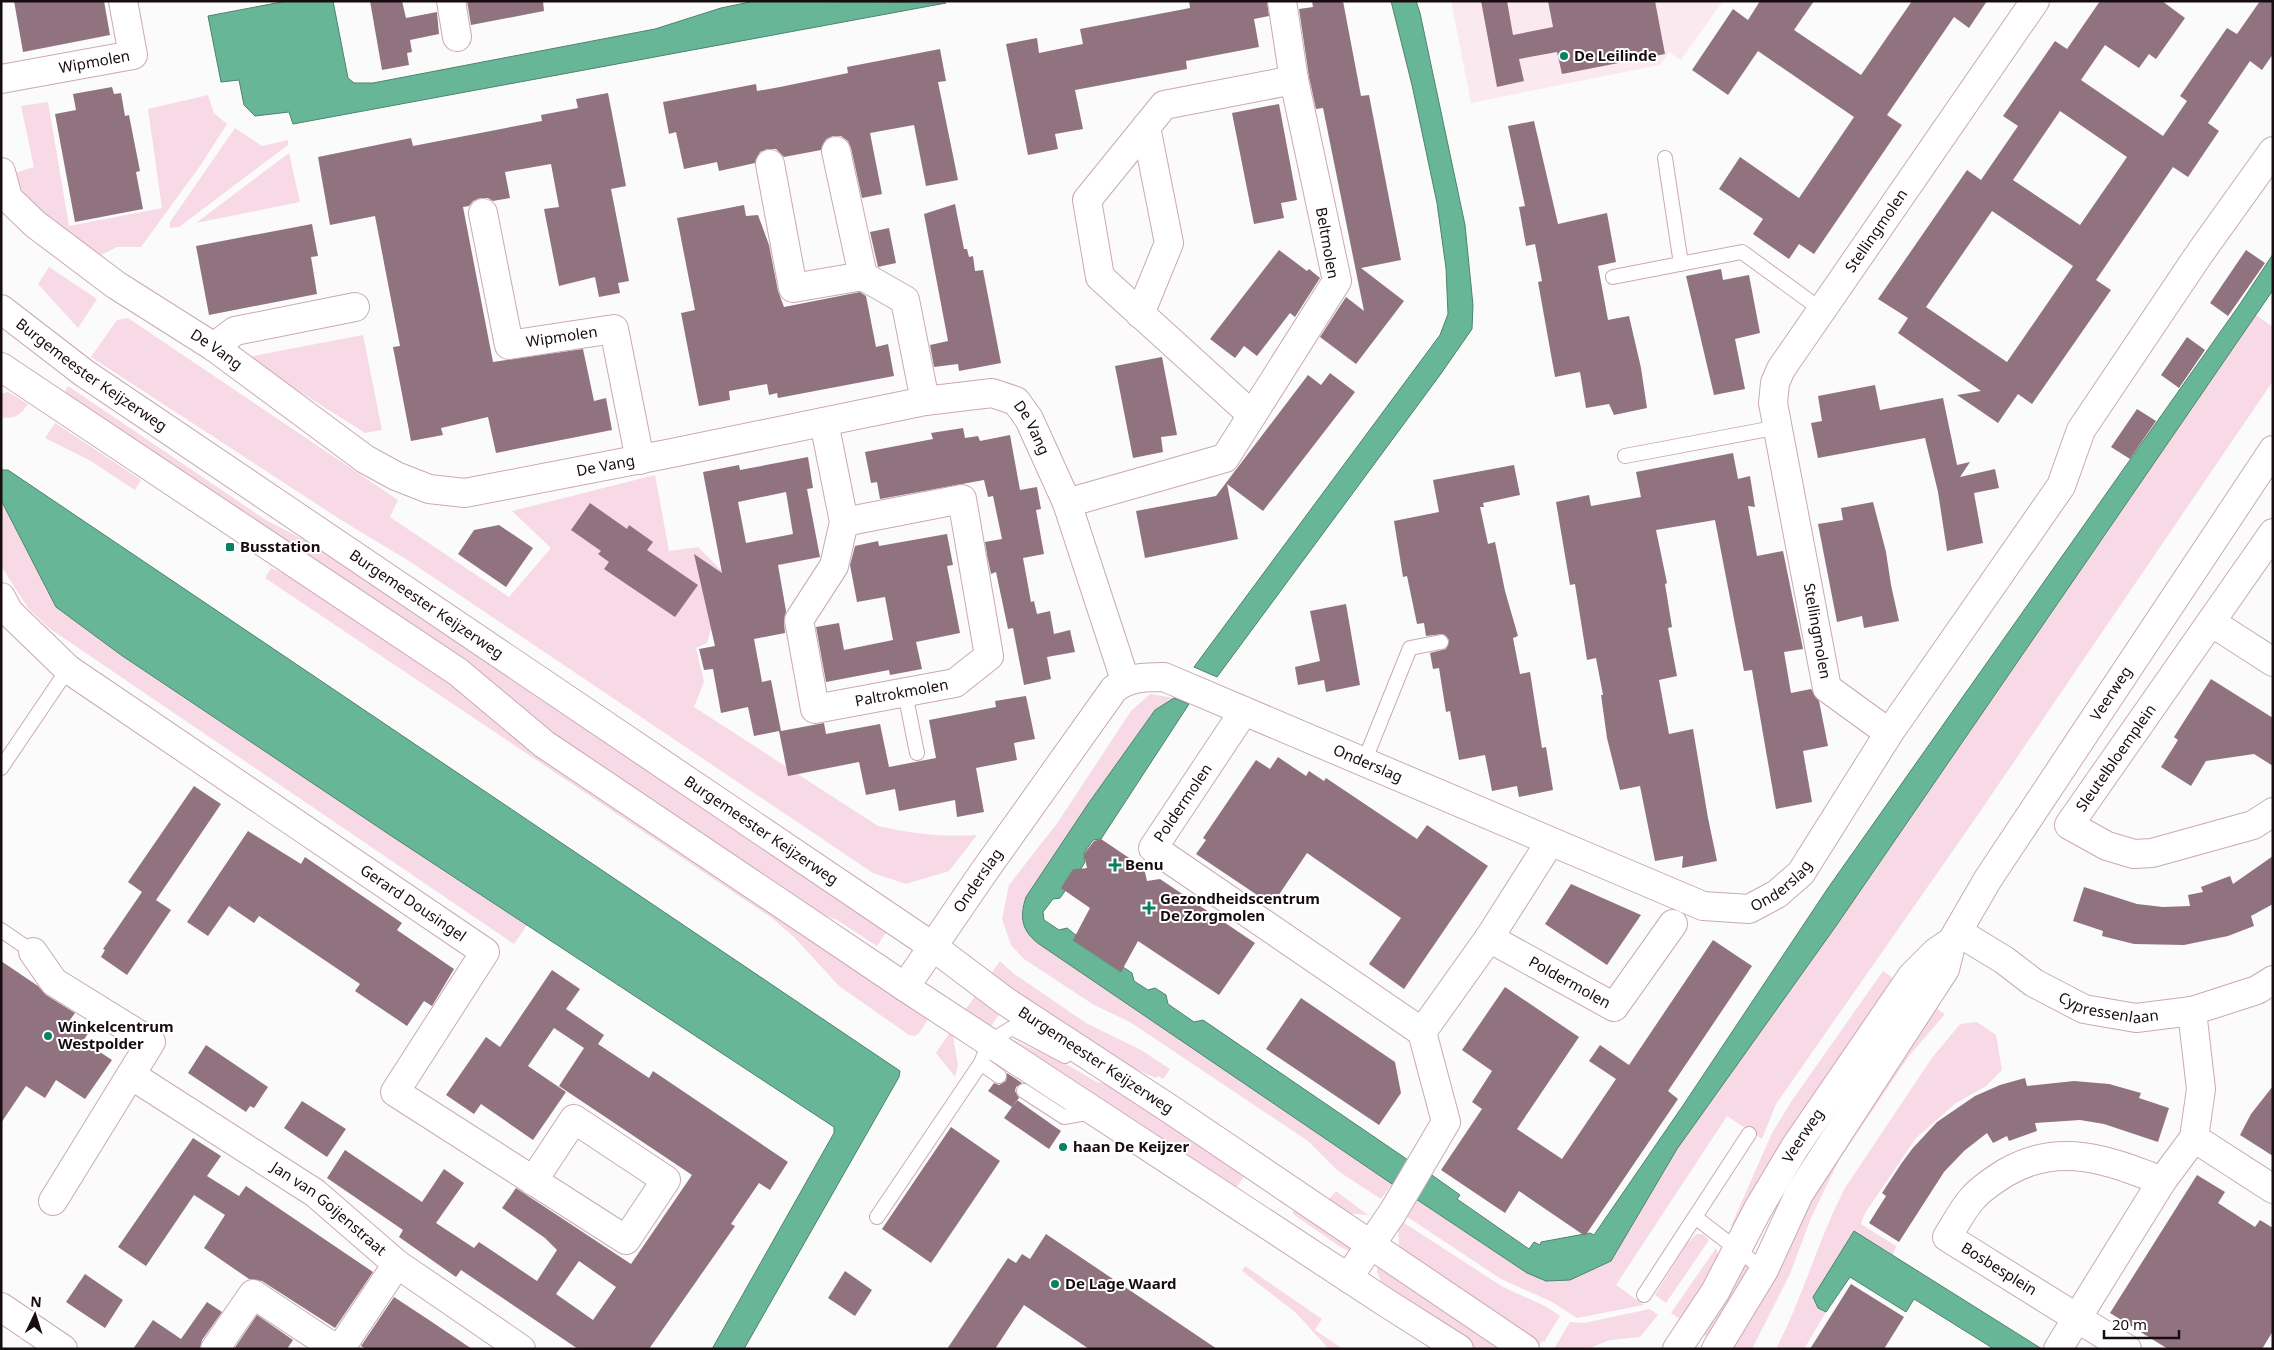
<svg xmlns="http://www.w3.org/2000/svg" width="2274" height="1350" font-family="'Noto Sans',sans-serif">
<style>
.built{fill:#fbe9f0}
.green{fill:#f7dae5}
.water{fill:#66b697;stroke:#4e836e}
.building{fill:#91737f;fill-rule:evenodd}
.lines{fill:none;stroke-linecap:round;stroke-linejoin:round}
.lane-casing{stroke:#caa9b5;stroke-width:16}
.street-casing{stroke:#caa9b5;stroke-width:30}
.secondary-casing{stroke:#caa9b5;stroke-width:30}
.lane{stroke:#fff;stroke-width:14}
.street{stroke:#fff;stroke-width:28}
.secondary{stroke:#fff;stroke-width:28}
.poi-dot{fill:#098160;stroke:#fff;stroke-width:2}
.labels{text-anchor:middle;stroke-width:4;stroke-linejoin:round;paint-order:stroke}
.poi-label{font-size:15px;font-weight:bold;fill:#170c10;stroke:#fff;text-anchor:start}
.street-label{font-size:15px;fill:#170c10;stroke:#fff}
</style>
<rect width="100%" height="100%" fill="#fbfbfb"/>
<!-- built -->
<path class="built" d="M1451,1H1723L1681,60L1669,52L1660,65L1471,103Z"/>
<!-- green -->
<path class="green" d="M208,95L214,113L227,124L200,166L141,247H117L99,256L49,223L26,196L12,174L34,167L21,106L48,102L69,226L162,208L148,109Z
M235,128L262,146L288,140V145L179,227L170,228V222Z
M289,153L300,202L196,223Z
M49,267L97,299L78,328L38,284Z
M2256,315L2273,327V381L1975,819L1776,1104L1762,1139L1727,1116L1616,1285L1644,1305L1577,1318L1552,1302L1501,1279L1400,1212L1413,1197L1527,1273L1611,1261L1677,1149L1836,926Z
M128,318L398,500L390,517L509,597L551,548L512,511L655,475L669,551L698,547L724,573L727,626L711,629L707,643L696,648L704,682L694,707L878,826C912,834 942,837 977,835L949,871L906,884L873,873L409,561L341,520L91,357L117,320Z
M363,335L382,430L365,433L250,360L253,356Z
M68,386L266,520L348,563L889,928L877,946L837,920L802,907L63,395Z
M8,392L28,404C20,415 14,420 1,417V394Z
M55,423L141,480L135,490L89,460L45,438Z
M1,500L56,607L121,655L527,925L514,944L49,628L28,608L1,566Z
M271,568L324,592L931,1015L919,1033L915,1036L909,1035L839,986L794,937L772,918L265,578Z
M1150,694L1174,698L1155,710L1088,804L1026,897L1022,910L1039,944L1392,1184L1381,1199L1338,1171L1308,1141L1130,1022L1094,1005L1024,959L1011,945L1002,919L1009,885L1058,822L1131,711Z
M1000,961L1013,973L1086,1023L1141,1050L1170,1069L1163,1079L1158,1076L1156,1078L1112,1059L990,975Z
M1883,971L1898,982L1738,1226H1731L1772,1133L1791,1102Z
M980,989L1005,1006L987,1032L961,1016Z
M1930,1004L1945,1014L1909,1056L1839,1160L1811,1218L1790,1274L1752,1349H1726L1786,1236Z
M1977,1022L1996,1035L2002,1070L1986,1086L1956,1103L1916,1138L1865,1213L1861,1224L1896,1246L1893,1255L1854,1231L1818,1307L1826,1312L1804,1349H1776C1803,1297 1818,1240 1845,1188L1932,1058L1960,1024Z
M952,1029L958,1066L955,1077L936,1053Z
M1013,1040L1066,1064L1097,1082L1127,1088L1248,1171L1236,1188L1090,1092L1007,1042Z
M1336,1191L1368,1215L1344,1213L1326,1202Z
M1296,1207L1353,1249L1349,1251L1342,1248L1293,1214V1209Z
M1398,1219L1503,1287L1547,1307L1560,1316L1544,1342L1542,1341L1538,1349L1407,1260L1399,1245Z
M1696,1234H1703L1709,1240L1666,1303L1655,1295L1686,1245Z
M1716,1248L1721,1262L1686,1323L1671,1313Z
M1740,1263L1751,1265L1713,1341L1698,1331Z
M1381,1265L1511,1349H1473L1384,1289L1377,1272V1266Z
M1245,1266L1322,1319L1315,1330L1343,1349H1329L1296,1313L1242,1271Z
M1650,1309L1658,1315L1640,1337L1610,1340L1587,1349H1554L1570,1322L1584,1323Z"/>
<!-- water -->
<path class="water" d="M287,1H333L348,78L354,83H373L655,29L721,8L755,1L946,3L293,124L289,112L255,116L244,105L239,80L221,82L208,16Z
M1391,1H1416L1420,13L1465,225L1473,305L1472,329L1440,375L1217,677L1194,667L1440,335L1448,314L1446,268L1437,203L1412,85Z
M2273,254V290L1836,926L1677,1149L1611,1261L1570,1280L1546,1281L1527,1273L1413,1197L1429,1173L1460,1195L1457,1199L1529,1249L1534,1242L1540,1245L1541,1242L1590,1233L1594,1235L1684,1104L1828,888L2240,304Z
M1,470H8L900,1071L899,1077L744,1349H712L834,1133V1127L393,837L121,655L56,607L1,500Z
M1174,698L1189,704L1101,839L1093,840L1084,853L1085,862L1081,869L1073,870L1064,884L1065,891L1060,898L1053,899L1043,912L1044,920L1059,930L1067,928L1077,936L1073,940L1121,972L1123,967L1132,973L1134,981L1148,990L1155,988L1166,995L1168,1004L1194,1022L1203,1020L1408,1160L1392,1184L1039,944C1022,931 1019,918 1026,897L1088,804L1155,710Z
M1854,1231L2042,1349H1994L1914,1299L1906,1312L1850,1277L1826,1312L1818,1308L1813,1297Z"/>
<!-- building -->
<path class="building" d="M14,1H104L110,35L23,52Z
M370,1H402L406,18L437,12L439,34L410,40L412,52L407,53L409,65L382,70Z
M467,1H543L544,11L471,25Z
M1189,1H1267L1269,16L1254,19L1259,47L1186,61L1187,69L1075,90L1083,129L1055,134L1058,149L1028,155L1006,44L1037,38L1039,53L1083,44L1080,29L1190,8Z
M1312,1H1343L1361,96L1369,95L1401,260L1361,268L1404,301L1356,364L1320,337L1346,297L1364,311L1323,108L1316,109L1309,77L1299,9L1313,7Z
M1481,1H1507L1513,35L1553,27L1548,1H1655L1665,54L1562,74L1557,52L1519,59L1524,81L1497,87Z
M1760,1H1814L1794,30L1861,75L1912,1H1987L1969,28L1954,17L1887,115L1902,125L1814,254L1799,244L1789,259L1753,234L1763,219L1719,189L1740,157L1799,198L1854,117L1758,51L1728,95L1692,70L1733,9L1748,20Z
M2100,1H2162L2185,18L2156,59L2149,54L2139,68L2105,45L2081,80L2163,136L2187,101L2180,96L2227,28L2237,34L2260,1H2273V54L2262,70L2250,61L2225,98L2208,123L2219,131L2188,177L2173,167L2096,280L2111,290L2032,404L2018,394L1998,423L1957,395L1981,391L1898,333L1908,318L1878,299L1967,170L1981,180L2018,126L2003,116L2055,41L2067,49ZM2060,111L2127,157L2080,225L2013,180ZM1992,211L2073,266L2007,362L1926,307Z
M940,49L946,81L938,82L958,180L926,186L914,125L870,133L882,194L862,198L851,148L848,141L841,136H833L826,139L821,150L784,157L776,149H767L760,152L755,163L719,171L717,162L684,169L676,132L669,134L663,102L756,84L757,91L780,87L848,73L847,67Z
M112,87L114,94L121,93L125,116L129,115L140,171L136,172L143,209L75,222L55,114L76,110L73,94Z
M608,93L626,186L611,189L629,281L618,283L620,293L599,297L595,277L559,286L544,209L559,207L551,164L505,172L510,198L493,201L488,198H480L473,201L469,206L463,207L493,362L583,349L594,401L606,398L612,430L496,453L488,417L441,428L443,435L411,441L393,347L400,346L375,216L330,225L318,157L411,138L413,146L542,121L541,115L578,108L576,99Z
M1279,104L1297,200L1281,203L1284,218L1254,224L1232,113Z
M1534,121L1558,224L1607,213L1616,262L1598,266L1608,320L1629,316L1641,368L1647,408L1614,415L1609,404L1586,408L1580,372L1555,377L1538,282L1542,281L1535,244L1526,246L1519,207L1525,206L1508,126Z
M955,204L964,249H967L969,257L973,256L975,271L983,270L1001,363L959,371L958,364L934,367L930,345L948,341L924,214Z
M744,205L746,216L758,215L769,245L778,291L784,307L860,292L866,296L876,347L888,344L894,376L778,398L777,393L769,395L767,384L729,391L730,400L699,406L681,313L695,310L677,218Z
M312,224L318,256L311,257L317,294L209,315L196,246Z
M889,228L896,263L878,267L870,232Z
M1279,250L1307,271L1309,269L1320,278L1295,317L1290,313L1257,356L1244,346L1235,358L1210,339Z
M2246,250L2265,263L2228,316L2210,303Z
M1721,269L1723,280L1749,275L1760,333L1735,339L1745,389L1714,395L1686,276Z
M2187,337L2205,350L2179,388L2161,375Z
M1162,357L1177,435L1161,437L1163,452L1133,458L1115,366Z
M1330,373L1355,392L1263,511L1227,484L1238,539L1145,558L1136,511L1216,496L1308,375L1321,385Z
M1875,385L1880,410L1943,398L1957,465L1970,462L1960,477L1995,469L1999,488L1974,493L1983,543L1947,551L1938,492L1925,438L1818,458L1811,423L1822,421L1818,396Z
M2137,409L2156,421L2130,459L2111,447Z
M963,428L965,438L978,436L980,441L1010,435L1020,490L1037,487L1041,509L1036,510L1044,554L1023,558L1031,602L1034,601L1037,614L1050,611L1054,634L1070,630L1075,652L1047,657L1051,679L1024,685L1013,628L1008,629L996,572L991,574L987,555L985,542L1002,539L993,496L988,497L984,480L880,499L877,482L871,483L865,452L933,439L931,433Z
M1733,453L1738,479L1750,476L1755,507L1748,506L1757,556L1783,551L1803,649L1784,652L1791,693L1811,689L1819,701L1828,746L1803,751L1812,802L1776,809L1752,670L1744,671L1715,520L1656,530L1667,583L1665,584L1672,627L1668,628L1677,676L1659,680L1669,734L1693,729L1708,818L1717,861L1682,868L1683,856L1655,861L1640,786L1620,790L1607,738L1601,695H1603L1596,658L1587,660L1575,584L1570,585L1556,502L1589,495L1591,506L1641,497L1636,472Z
M808,457L813,488L807,489L820,557L778,565L786,611L784,622L785,633L754,639L762,682L771,680L781,731L824,723L826,734L880,724L889,767L936,758L929,720L996,707L995,701L1026,696L1035,739L1014,743L1017,760L976,768L984,812L957,817L955,800L899,811L895,789L866,795L859,762L788,776L779,731L754,736L748,707L721,713L713,669L704,670L699,649L715,646L694,554L722,573L703,472L739,465L740,470ZM786,492L793,534L746,543L738,502Z
M1514,465L1520,495L1483,503L1484,507H1480L1488,544L1495,542L1505,591L1518,636L1513,638L1520,674L1530,672L1542,748L1546,747L1553,790L1519,797L1517,786L1492,791L1485,755L1459,760L1450,711L1446,712L1439,668L1433,669L1430,653L1446,649L1449,640L1443,634L1426,636L1424,623L1417,624L1407,576L1403,577L1394,521L1439,512L1433,480Z
M1873,502L1886,552L1891,585L1899,621L1864,628L1862,616L1837,622L1818,524L1843,520L1841,508Z
M590,503L627,529L629,525L653,542L647,550L698,585L675,617L604,569L609,562L598,554L601,551L571,530Z
M499,525L533,548L506,587L458,554L474,530Z
M947,534L953,565L947,566L960,633L916,642L922,669L890,675L889,670L826,682L816,627L839,623L844,650L893,640L885,597L857,602L850,565L855,546L878,541L879,546Z
M1346,604L1360,685L1326,692L1324,680L1298,685L1295,667L1320,661L1310,611Z
M2211,679L2273,718V766L2254,754L2206,761L2191,786L2161,767L2178,740L2174,737Z
M1278,757L1306,776L1309,771L1324,781L1326,778L1417,839L1427,825L1488,866L1404,989L1369,964L1401,918L1307,853L1272,905L1196,854L1206,840L1203,838L1256,760L1270,769Z
M194,786L221,804L156,900L171,910L127,975L101,957L105,950L103,949L142,892L128,882Z
M248,831L301,864L305,857L402,923L397,930L454,969L432,1006L424,1001L407,1026L355,991L360,984L259,916L254,923L229,906L208,936L187,922Z
M1101,839L1144,868L1147,881L1160,879L1255,943L1219,995L1138,941L1121,972L1073,940L1090,908L1061,888L1073,870L1087,868L1084,854L1094,841Z
M2273,856V904L2251,916L2254,926L2228,936L2184,945L2134,944L2102,936L2103,931L2073,921L2084,887L2137,904L2163,907L2190,906L2188,895L2203,892L2201,887L2230,876L2233,884Z
M1571,884L1641,915L1607,965L1545,924Z
M1713,940L1752,966L1668,1091L1678,1099L1585,1236L1519,1191L1505,1213L1441,1170L1482,1109L1472,1102L1492,1071L1462,1050L1505,987L1579,1037L1517,1129L1562,1159L1616,1079L1589,1061L1600,1045L1629,1065Z
M1,961L38,986L46,995L75,1013L70,1020L89,1032L83,1041L112,1060L85,1099L56,1080L45,1098L26,1086L1,1123Z
M552,970L580,989L566,1009L604,1035L598,1044L649,1078L653,1071L788,1162L770,1190L759,1183L731,1224L735,1226L649,1349H578L461,1270L456,1277L399,1237L403,1230L327,1178L345,1150L422,1202L444,1169L464,1183L436,1223L474,1248L479,1242L537,1281L557,1250L545,1238L502,1208L516,1188L631,1264L692,1175L559,1086L584,1048L554,1028L528,1066L566,1092L533,1140L481,1104L474,1114L446,1095L486,1037L500,1047ZM579,1261L616,1287L593,1320L556,1294Z
M1301,998L1395,1062L1401,1093L1379,1125L1266,1049Z
M206,1045L268,1087L254,1108L250,1106L246,1112L188,1073Z
M1007,1073L1022,1083L1016,1087L1015,1091L1019,1098L1012,1107L988,1091L994,1083L999,1085L1006,1081Z
M2025,1078L2027,1086L2074,1081L2109,1084L2141,1093L2139,1098L2169,1108L2158,1142L2104,1124L2080,1120L2035,1123L2037,1131L2009,1141L2007,1136L1993,1143L1987,1133L1964,1151L1944,1172L1899,1242L1869,1223L1886,1196L1882,1193L1901,1164L1912,1149L1937,1122L1975,1096L2000,1085Z
M2273,1086V1156L2240,1135L2251,1114Z
M1017,1100L1061,1131L1049,1149L1004,1118Z
M302,1101L346,1129L327,1157L284,1128Z
M951,1127L1000,1161L931,1263L882,1229Z
M193,1138L221,1156L207,1176L239,1196L246,1186L373,1272L335,1328L262,1281L249,1279L204,1248L225,1215L194,1195L146,1266L118,1247Z
M2197,1175L2225,1192L2218,1203L2255,1227L2260,1220L2273,1228V1331L2262,1349H2168L2110,1313Z
M1046,1234L1183,1326L1217,1349H1089L1024,1305L995,1349H947L1008,1258L1016,1263L1022,1254L1030,1259Z
M845,1271L872,1290L855,1316L828,1298Z
M85,1274L123,1300L105,1328L66,1302Z
M1851,1284L1904,1317L1884,1349H1810Z
M394,1297L429,1320L472,1349H366L361,1346Z
M207,1302L222,1312L202,1340L200,1349H133L153,1320L181,1339Z
M257,1315L293,1340L287,1349H234Z"/>
<g class="lines">
<!-- lane casing -->
<g class="lane-casing">
<path id="lane" d="M1665,158L1681,264
M1613,277L1742,252L1823,311
M1625,456L1779,427
M905,693L917,753
M1364,762L1410,648L1441,642
M1,768L68,669
M1,930L33,952
M999,1076L981,1063L989,1042L1012,1028L1065,1056
M1024,1091L1064,1117L1092,1112
M877,1217L981,1063
M1695,1217L1764,1270
M1644,1295L1749,1134"/>
</g>
<!-- street casing -->
<g class="street-casing">
<g id="street">
<path d="M451,1L457,37"/>
<path id="s1" d="M1,79L133,55L123,1"/>
<path d="M836,151L863,276L905,300L925,401"/>
<path d="M770,164L793,288L863,276"/>
<path id="s2" d="M1,172L8,198L35,224L116,285L214,347L365,459L396,476L429,489L465,493L667,454L925,401L992,393L1016,401L1029,419L1067,503L1125,680"/>
<path id="s3" d="M483,213L509,345L614,329L640,460"/>
<path d="M1140,314L1169,243L1146,127"/>
<path d="M214,347L235,331L355,307"/>
<path d="M1252,415L1100,277L1087,200L1164,105L1294,80"/>
<path id="s4" d="M824,422L844,522L834,566L799,620L815,709L955,683L989,656L962,499L844,522"/>
<path d="M1067,503L1225,458L1337,281L1294,80L1282,1"/>
<path d="M2273,533L2069,825L2107,846L2134,854L2152,853L2253,825L2273,812"/>
<path id="s5" d="M1,597L9,612L68,669L485,952L395,1092L626,1240L666,1180L574,1119L533,1181"/>
<path d="M2211,622L2273,662"/>
<path d="M1244,711L1153,848L1422,1032L1446,1122L1393,1212L1348,1278"/>
<path id="s6" d="M1889,733L1827,688L1773,403L1775,383L1781,369L2035,1"/>
<path id="s7" d="M1958,932L2004,960L2034,983L2084,1009L2136,1018L2192,1011L2257,990L2273,980"/>
<path id="s8" d="M1489,938L1614,1007L1673,924"/>
<path d="M33,952L54,982L151,1042L53,1201"/>
<path id="s9" d="M905,987L983,873L1114,689C1129,677 1145,677 1164,677L1703,906L1749,909L1777,894L1801,873L1889,733L2061,486L2081,430L2200,253L2273,151"/>
<path d="M1422,1032L1489,938L1550,842"/>
<path id="s10" d="M131,1075L315,1193L397,1264L521,1349"/>
<path d="M2194,1138L2273,1189"/>
<path d="M2162,1181L2077,1318L1947,1237C1955,1225 1962,1210 1972,1199C1980,1189 1994,1180 2005,1173C2059,1141 2108,1160 2162,1181L2194,1138L2201,1089L2192,1011"/>
<path d="M1,1307L63,1349"/>
<path d="M215,1349L253,1294L336,1349"/>
<path d="M340,1349L397,1264"/>
<path d="M2058,1349L2077,1318L2127,1349"/>
</g>
</g>
<!-- secondary casing -->
<g class="secondary-casing">
<g id="secondary">
<path id="s11" d="M1,309L84,373L932,946L1005,1001L1173,1111L1525,1349"/>
<path d="M1,367L458,672L544,744L905,987L1385,1302L1459,1349"/>
<path id="s12" d="M1677,1349L1715,1292L1758,1209L1795,1147L1912,976L1936,952L1952,941L1988,879L2273,450"/>
<path d="M1716,1349L1764,1270L1799,1194L1945,969L1952,941"/>
</g>
</g>
<!-- lane -->
<use href="#lane" class="lane"/>
<!-- street -->
<use href="#street" class="street"/>
<!-- secondary -->
<use href="#secondary" class="secondary"/>
</g>
<!-- markers -->
<g class="poi-dot">
<circle cx="1564" cy="56" r="5"/>
<rect x="225" y="542" width="10" height="10" rx="2.5"/>
<path d="M1112.5 857.5h5v5h5v5h-5v5h-5v-5h-5v-5h5z"/>
<path d="M1146.5 900.5h5v5h5v5h-5v5h-5v-5h-5v-5h5z"/>
<circle cx="48" cy="1036" r="5"/>
<circle cx="1063" cy="1147" r="5"/>
<circle cx="1055" cy="1284" r="5"/>
</g>
<g class="labels">
<!-- poi labels -->
<g class="poi-label">
<text x="1574" y="61">De Leilinde</text>
<text x="240" y="552">Busstation</text>
<text x="1125" y="870">Benu</text>
<text x="1160" y="904">Gezondheidscentrum<tspan x="1160" dy="17">De Zorgmolen</tspan></text>
<text x="58" y="1032">Winkelcentrum<tspan x="58" dy="17">Westpolder</tspan></text>
<text x="1073" y="1152">haan De Keijzer</text>
<text x="1065" y="1289">De Lage Waard</text>
</g>
<!-- street labels -->
<g class="street-label">
<text dy="5" stroke="none"><textPath href="#s1" startOffset="95">Wipmolen</textPath></text>
<text dy="5" stroke="none"><textPath href="#s6" startOffset="570">Stellingmolen</textPath></text>
<text transform="translate(1327 243) rotate(80)" y="5">Beltmolen</text>
<text dy="5" stroke="none"><textPath href="#s3" startOffset="188">Wipmolen</textPath></text>
<text dy="5" stroke="none"><textPath href="#s2" startOffset="285">De Vang</textPath></text>
<text dy="5" stroke="none"><textPath href="#s11" startOffset="112">Burgemeester Keijzerweg</textPath></text>
<text dy="5" stroke="none"><textPath href="#s2" startOffset="1170">De Vang</textPath></text>
<text dy="5" stroke="none"><textPath href="#s2" startOffset="720">De Vang</textPath></text>
<text dy="5" stroke="none"><textPath href="#s11" startOffset="518">Burgemeester Keijzerweg</textPath></text>
<text transform="translate(1817 631) rotate(80)" y="5">Stellingmolen</text>
<text dy="5" stroke="none"><textPath href="#s4" startOffset="390">Paltrokmolen</textPath></text>
<text dy="5" stroke="none"><textPath href="#s12" startOffset="789">Veerweg</textPath></text>
<text transform="translate(2116 758) rotate(-55)" y="5">Sleutelbloemplein</text>
<text dy="5" stroke="none"><textPath href="#s9" startOffset="638">Onderslag</textPath></text>
<text transform="translate(1183 803) rotate(-56)" y="5">Poldermolen</text>
<text dy="5" stroke="none"><textPath href="#s11" startOffset="922">Burgemeester Keijzerweg</textPath></text>
<text dy="5" stroke="none"><textPath href="#s9" startOffset="129">Onderslag</textPath></text>
<text dy="5" stroke="none"><textPath href="#s9" startOffset="1088">Onderslag</textPath></text>
<text dy="5" stroke="none"><textPath href="#s5" startOffset="516">Gerard Dousingel</textPath></text>
<text dy="5" stroke="none"><textPath href="#s8" startOffset="92">Poldermolen</textPath></text>
<text dy="5" stroke="none"><textPath href="#s7" startOffset="172">Cypressenlaan</textPath></text>
<text dy="5" stroke="none"><textPath href="#s11" startOffset="1328">Burgemeester Keijzerweg</textPath></text>
<text dy="5" stroke="none"><textPath href="#s12" startOffset="248">Veerweg</textPath></text>
<text dy="5" stroke="none"><textPath href="#s10" startOffset="239">Jan van Goijenstraat</textPath></text>
<text transform="translate(1999 1269) rotate(32)" y="5">Bosbesplein</text>
</g>
</g>
<!-- border -->
<rect width="2274" height="1350" fill="none" stroke="#170c10" stroke-width="5"/>
<!-- north arrow -->
<g transform="translate(35 1315) rotate(4)" stroke="#ffffff" stroke-width="4" paint-order="stroke">
<path d="M0-4L9 19L0 12L-9 19Z" fill="#170c10"/>
<text y="-8" font-size="14" font-weight="bold" text-anchor="middle" fill="#170c10">N</text>
</g>
<!-- scale -->
<path d="M2104 1330v8h75v-8" fill="none" stroke="#170c10" stroke-width="2.5"/>
<text x="2112" y="1330" font-size="15" fill="#170c10" stroke="#ffffff" stroke-width="4" paint-order="stroke">20 m</text>
</svg>
